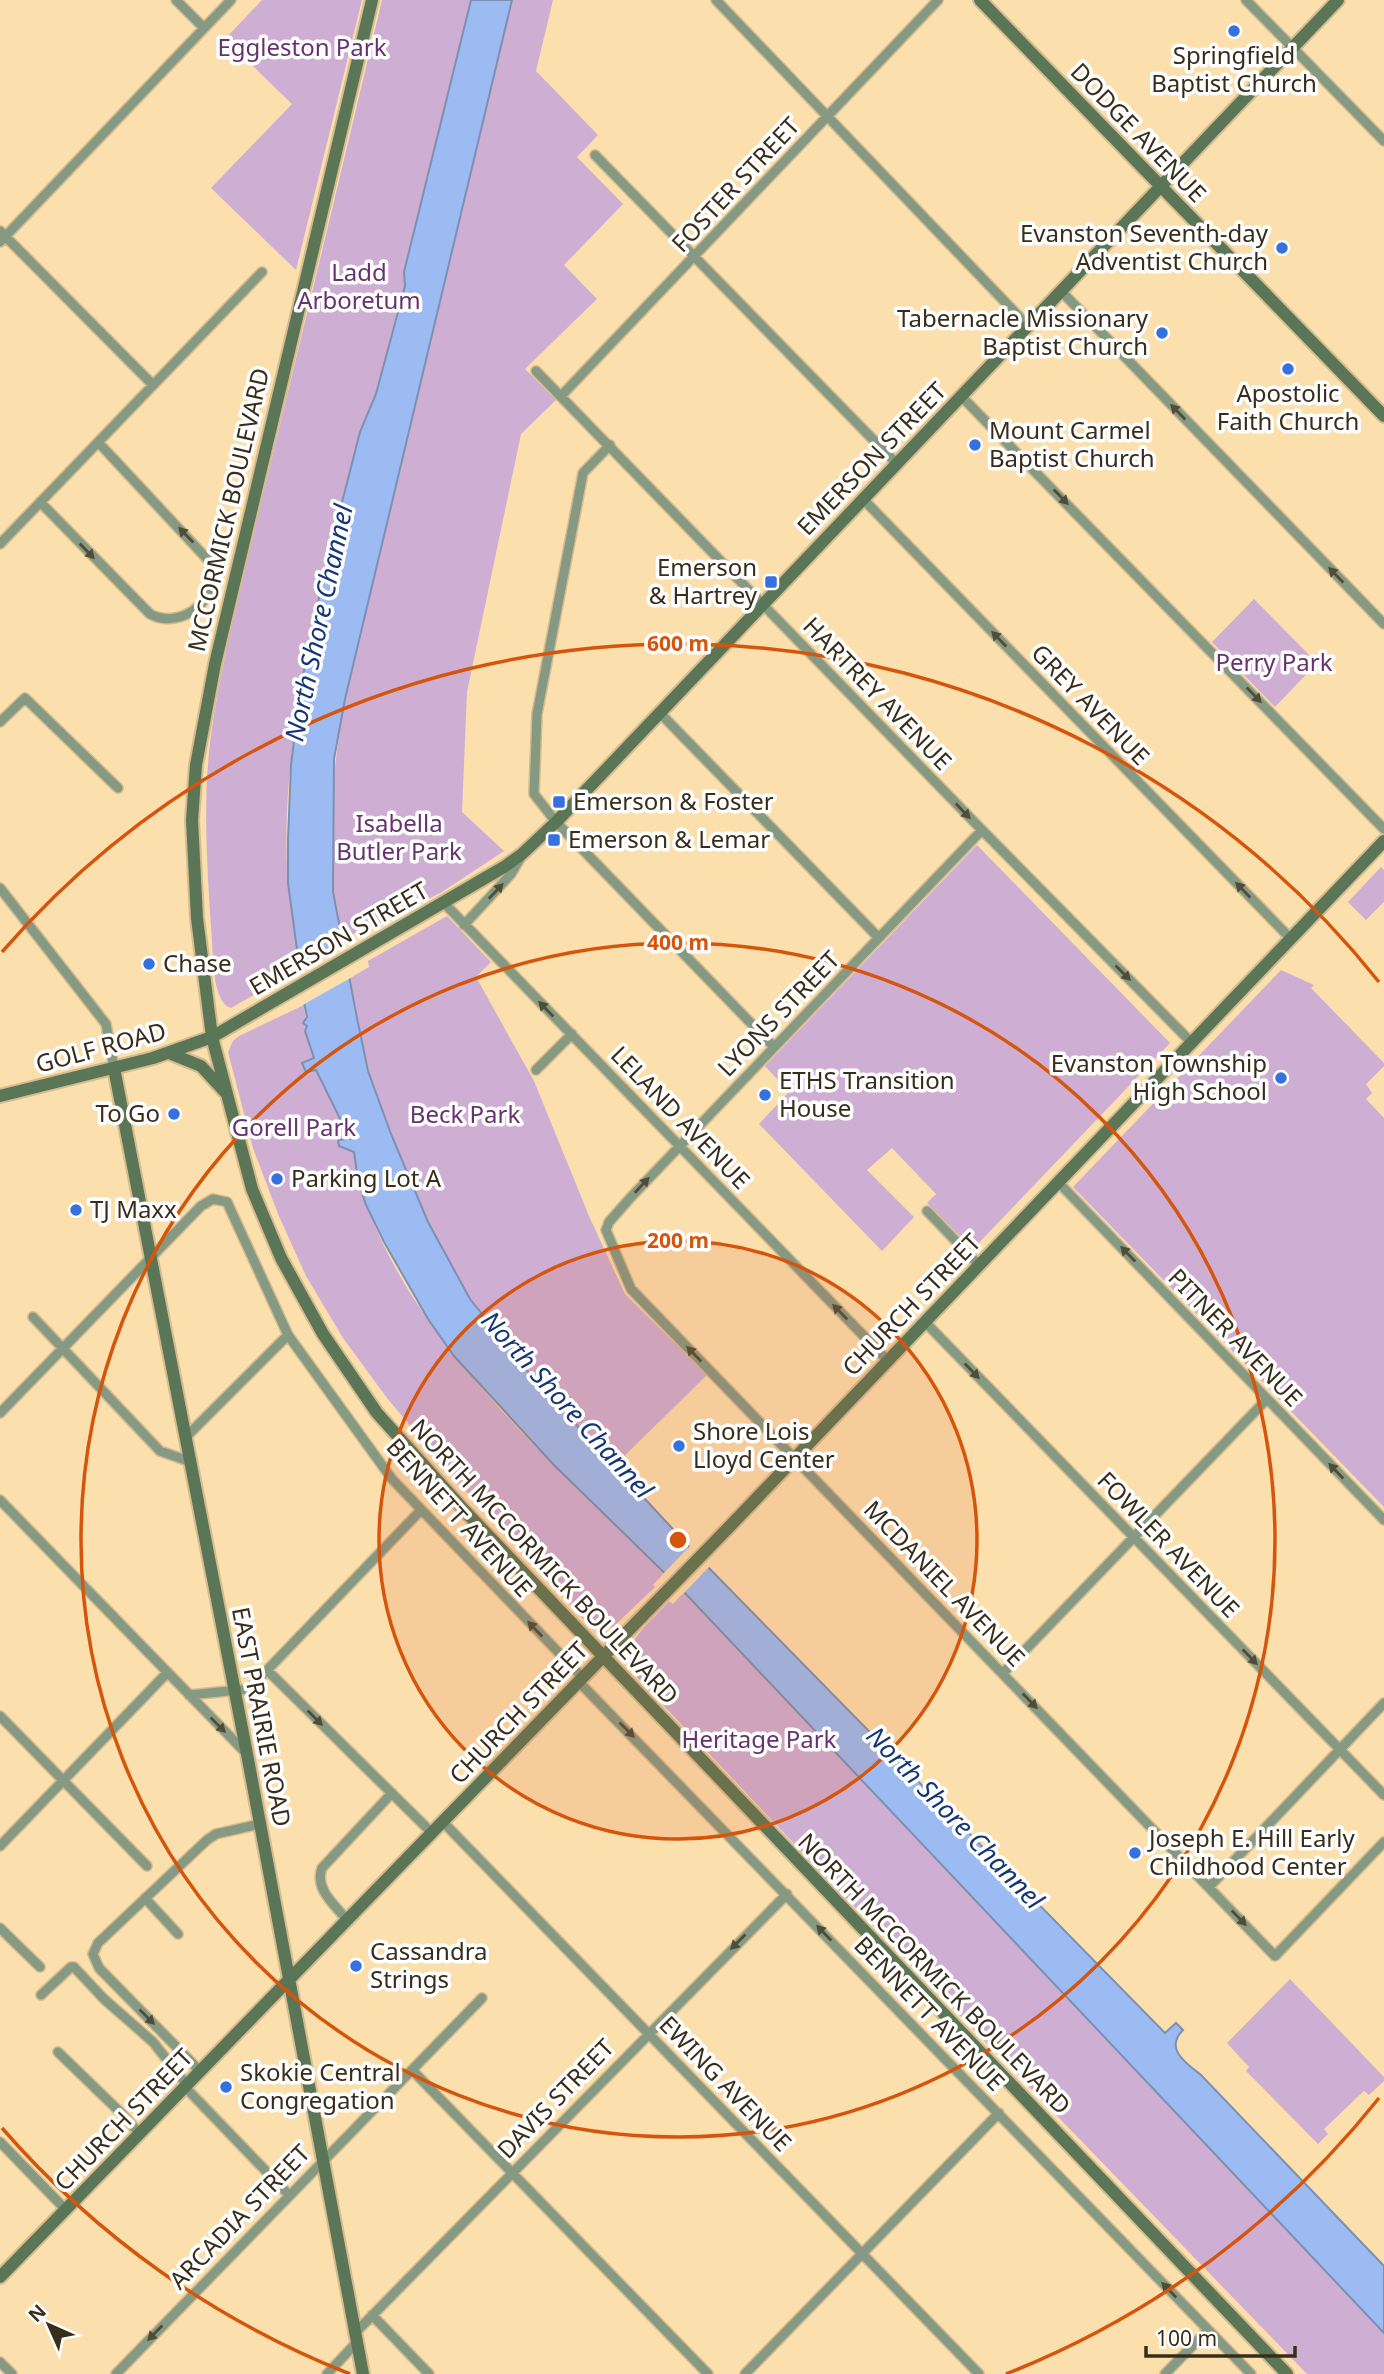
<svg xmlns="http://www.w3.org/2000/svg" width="1384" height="2374" font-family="'Noto Sans',sans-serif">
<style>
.green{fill:#ceafd3}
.water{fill:#9cbbf2;stroke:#7e90b1;stroke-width:2}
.pier{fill:#fbdfad}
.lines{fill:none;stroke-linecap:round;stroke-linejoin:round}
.street-casing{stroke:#d4bb90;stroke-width:12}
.secondary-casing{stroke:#d4bb90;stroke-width:16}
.street{stroke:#869983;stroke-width:9}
.secondary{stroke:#5a7656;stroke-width:12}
.oneway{fill:#4f4d3a}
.ring{fill:none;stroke:#d6550d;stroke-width:3.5}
.poi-dot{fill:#3671e0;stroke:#fff;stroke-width:2.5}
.labels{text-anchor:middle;stroke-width:7;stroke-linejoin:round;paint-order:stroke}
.park-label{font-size:24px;fill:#663270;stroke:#fff}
.poi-label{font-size:24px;fill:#382d1a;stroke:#fff;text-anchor:start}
.street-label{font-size:24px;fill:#382d1a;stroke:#fff}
.water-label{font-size:26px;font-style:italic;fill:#153675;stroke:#fff}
.centre{fill:#d6550d;stroke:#fff;stroke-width:3.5}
.ring-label{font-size:21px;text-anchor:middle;font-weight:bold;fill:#d6550d;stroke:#fff;stroke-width:7;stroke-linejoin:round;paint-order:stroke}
</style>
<rect width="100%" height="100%" fill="#fbdfad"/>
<!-- green -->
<path class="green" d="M262,0H362L296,270L211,188L292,104L225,39Z
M382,0H471L405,272V286L376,394L360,433C326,576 277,735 288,883C290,908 295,932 298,957L297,967L278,978V981L231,1008C213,1003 213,958 212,941C207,866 201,790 214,715C231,614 259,515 282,416C316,277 349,139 382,0Z
M512,0H553L536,71L598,135L577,157L623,204L564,265L597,299L525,369L556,400L521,434L467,692L462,812L504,851L442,892L363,932L362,929L343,940C321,868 332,773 345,699Z
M1254,599L1317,663L1275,707L1212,642Z
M977,845L1170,1043L973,1249L927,1203L936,1194L892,1148L867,1170L914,1217L882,1251L759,1124L789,1092L765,1066Z
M1381,867L1384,870V902L1366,920L1348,902Z
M447,916L491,962L476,977L534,1081L589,1216L625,1294L707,1375L615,1465L534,1379L470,1299L428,1222L391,1134L368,1072L350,978L369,967L368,961Z
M1281,970L1314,985L1311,988L1384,1063V1066L1366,1084L1372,1093L1366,1099L1384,1118V1507L1073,1187Z
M304,1005L307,1033L314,1058L303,1063L306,1072L316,1070L351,1139L339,1140L354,1152C377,1312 553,1464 665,1572L653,1585L655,1587L613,1627L601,1629L588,1624L455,1479L387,1398L343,1338L306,1276L278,1214L253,1148L228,1052L233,1041L239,1036Z
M684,1592L1384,2333V2374H1307L816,1867L632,1672C614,1649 654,1619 669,1601L673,1604Z
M1290,1979L1384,2077V2081L1369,2095L1364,2091L1324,2129L1328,2134L1318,2144L1246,2071L1249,2067L1227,2043Z"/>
<!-- water -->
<path class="water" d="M471,0H512L345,699L334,759L333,892L357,1018L368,1071L391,1134L428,1222L470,1299L534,1379L708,1567L1165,2033L1176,2023L1183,2030C1164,2049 1186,2063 1201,2075L1384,2266V2333L684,1592L553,1464L454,1356L428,1319L384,1242L366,1205L358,1180L354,1152L339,1146L338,1140L350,1139L316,1070L306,1072L302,1063L314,1058L305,1031L307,1026L303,1023L307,1017L297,967L298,957L288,883V839L291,765L300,690L318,602L338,518L360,432L376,394L405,286L404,272Z"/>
<!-- pier -->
<path class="pier" d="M347,938L354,976L301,1006L294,968Z
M692,1544L711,1565L682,1595L662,1575Z"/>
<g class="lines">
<!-- street casing -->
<g class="street-casing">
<path id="street" d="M176,0L204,28
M716,0L1028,326
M1246,0L1384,141
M595,155L896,463
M0,231L153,385
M0,242L231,0
M1061,291L1384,624
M536,371L982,830L1192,1043
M561,396L938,0
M961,396L1384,829
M610,445L583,473L537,714L534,794L556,822L774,1047
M862,498L1291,939
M40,502L150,614C183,632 226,594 208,560L98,442
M0,544L262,272
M659,712L878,937
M0,722L25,698L118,788
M982,830L632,1196L609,1222L606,1230L631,1289L1275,1956L1384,1842
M0,888L106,1024L114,1068
M444,903L888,1361
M464,925L511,874L521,857
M536,1070L572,1034
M1058,1182L1384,1520
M927,1211L979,1265
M33,1317L160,1451L191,1462
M925,1322L1384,1795
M0,1413L201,1206L213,1199L227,1202L288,1335L392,1479L583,1678
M186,1437L288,1335
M0,1500L247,1754
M267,1670L432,1833
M1003,1673L1267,1399
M579,1682L1251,2374
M189,1695L249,1689L421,1510
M0,1716L147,1866
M443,1822L979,2374
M0,1846L167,1673
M1209,1887L1384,1703
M145,1898L178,1934
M347,1920C335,1905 314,1889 322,1868L392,1793
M0,1928L40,1967
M41,1995L71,1967H74L104,1999L153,2042L187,2085
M58,2052L122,2114L140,2134
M412,2070L708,2374
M200,2071L99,1968L93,1954L98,1943L207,1840L216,1834L260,1824
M185,2087L289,2195
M0,2142L66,2210
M372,2315L429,2374
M355,2333L787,1894
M0,2362L12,2374
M116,2374L482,1998
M327,2374L356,2343
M745,2374L999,2113
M1165,2374L1208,2330"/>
</g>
<!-- secondary casing -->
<g class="secondary-casing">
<path id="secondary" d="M372,0L215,664L196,765L192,820L197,918L212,1037L252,1189L281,1258L323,1334L377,1413L464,1510L1287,2374
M980,0L1384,416
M169,1053L201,1066L225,1092
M114,1068L247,1754L363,2374
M0,1096L153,1058L212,1037L504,867L522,854L556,822L1338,0
M0,2277L732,1524L1384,841"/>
</g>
<!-- street -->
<use href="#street" class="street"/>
<!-- secondary -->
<use href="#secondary" class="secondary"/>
</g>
<!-- one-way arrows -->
<defs><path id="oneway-solid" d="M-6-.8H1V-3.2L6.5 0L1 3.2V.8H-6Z" transform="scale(1.75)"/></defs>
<g class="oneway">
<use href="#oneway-solid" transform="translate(1178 412) rotate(-134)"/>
<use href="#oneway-solid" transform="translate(1061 497) rotate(46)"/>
<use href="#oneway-solid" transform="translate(186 535) rotate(-134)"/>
<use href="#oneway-solid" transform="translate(87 551) rotate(46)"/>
<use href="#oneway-solid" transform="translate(1336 575) rotate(-134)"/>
<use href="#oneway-solid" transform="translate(999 639) rotate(-134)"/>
<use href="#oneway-solid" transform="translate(1254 695) rotate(46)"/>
<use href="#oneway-solid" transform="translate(963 811) rotate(46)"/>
<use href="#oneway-solid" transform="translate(1243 890) rotate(-134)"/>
<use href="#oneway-solid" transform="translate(496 891) rotate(-47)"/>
<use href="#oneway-solid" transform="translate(1123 973) rotate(45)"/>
<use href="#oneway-solid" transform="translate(546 1009) rotate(-134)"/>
<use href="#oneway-solid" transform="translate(642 1185) rotate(-47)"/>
<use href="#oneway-solid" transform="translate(1128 1254) rotate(-134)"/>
<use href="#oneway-solid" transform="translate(840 1312) rotate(-134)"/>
<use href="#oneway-solid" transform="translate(694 1354) rotate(-134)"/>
<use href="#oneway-solid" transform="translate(972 1371) rotate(46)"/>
<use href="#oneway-solid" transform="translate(1336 1471) rotate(-134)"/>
<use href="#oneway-solid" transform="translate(535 1629) rotate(-134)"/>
<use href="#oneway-solid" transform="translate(1250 1657) rotate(46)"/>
<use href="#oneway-solid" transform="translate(1030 1701) rotate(46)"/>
<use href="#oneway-solid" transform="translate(315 1718) rotate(45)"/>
<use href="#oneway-solid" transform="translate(218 1725) rotate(45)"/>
<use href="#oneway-solid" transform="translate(627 1730) rotate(45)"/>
<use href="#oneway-solid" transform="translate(1239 1918) rotate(46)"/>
<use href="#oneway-solid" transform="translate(824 1933) rotate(-134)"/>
<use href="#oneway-solid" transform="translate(738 1942) rotate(135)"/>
<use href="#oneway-solid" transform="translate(147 2017) rotate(45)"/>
<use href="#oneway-solid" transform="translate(1169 2290) rotate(-134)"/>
<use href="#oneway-solid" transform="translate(155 2333) rotate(134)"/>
</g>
<!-- distance rings -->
<circle cx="678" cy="1540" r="299" fill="#d6550d" fill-opacity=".12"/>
<g class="ring">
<circle cx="678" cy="1540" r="299"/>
<circle cx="678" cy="1540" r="597"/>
<path d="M1379 2098A896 896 0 0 1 1006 2374M350 2374A896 896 0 0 1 2 2128M2 952A896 896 0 0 1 1379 982"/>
</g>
<!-- markers -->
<g class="poi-dot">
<circle cx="1234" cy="31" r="7"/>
<circle cx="1282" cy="248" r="7"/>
<circle cx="1162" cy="333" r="7"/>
<circle cx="1288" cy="369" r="7"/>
<circle cx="975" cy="445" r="7"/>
<rect x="764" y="575" width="14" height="14" rx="3.5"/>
<rect x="552" y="795" width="14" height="14" rx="3.5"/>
<rect x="547" y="833" width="14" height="14" rx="3.5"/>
<circle cx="149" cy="964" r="7"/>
<circle cx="1281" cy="1078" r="7"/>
<circle cx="765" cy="1095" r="7"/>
<circle cx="174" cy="1114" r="7"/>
<circle cx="277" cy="1179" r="7"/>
<circle cx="76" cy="1210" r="7"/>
<circle cx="679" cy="1446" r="7"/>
<circle cx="1135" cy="1853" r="7"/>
<circle cx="356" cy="1966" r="7"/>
<circle cx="226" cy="2087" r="7"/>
</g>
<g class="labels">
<!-- park labels -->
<g class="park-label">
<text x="302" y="56">Eggleston Park</text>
<text x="359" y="281">Ladd<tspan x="359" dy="28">Arboretum</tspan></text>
<text x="1274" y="671">Perry Park</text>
<text x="399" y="832">Isabella<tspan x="399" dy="28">Butler Park</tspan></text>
<text x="465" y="1123">Beck Park</text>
<text x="294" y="1136">Gorell Park</text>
<text x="759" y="1748">Heritage Park</text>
</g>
<!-- poi labels -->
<g class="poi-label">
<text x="1234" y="64" text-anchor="middle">Springfield<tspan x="1234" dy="28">Baptist Church</tspan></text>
<text x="1268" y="242" text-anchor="end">Evanston Seventh-day<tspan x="1268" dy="28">Adventist Church</tspan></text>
<text x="1148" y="327" text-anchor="end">Tabernacle Missionary<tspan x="1148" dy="28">Baptist Church</tspan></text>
<text x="1288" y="402" text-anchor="middle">Apostolic<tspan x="1288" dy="28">Faith Church</tspan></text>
<text x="989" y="439">Mount Carmel<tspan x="989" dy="28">Baptist Church</tspan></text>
<text x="757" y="576" text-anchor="end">Emerson<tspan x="757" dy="28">&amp; Hartrey</tspan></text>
<text x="573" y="810">Emerson &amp; Foster</text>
<text x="568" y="848">Emerson &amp; Lemar</text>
<text x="163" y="972">Chase</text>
<text x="1267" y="1072" text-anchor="end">Evanston Township<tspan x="1267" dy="28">High School</tspan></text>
<text x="779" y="1089">ETHS Transition<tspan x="779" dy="28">House</tspan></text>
<text x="160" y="1122" text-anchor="end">To Go</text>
<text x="291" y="1187">Parking Lot A</text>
<text x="90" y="1218">TJ Maxx</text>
<text x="693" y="1440">Shore Lois<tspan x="693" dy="28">Lloyd Center</tspan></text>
<text x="1149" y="1847">Joseph E. Hill Early<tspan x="1149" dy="28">Childhood Center</tspan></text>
<text x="370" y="1960">Cassandra<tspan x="370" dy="28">Strings</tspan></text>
<text x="240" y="2081">Skokie Central<tspan x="240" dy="28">Congregation</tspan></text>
</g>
<!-- street labels -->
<g class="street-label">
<text transform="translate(1138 133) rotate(46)" y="8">DODGE AVENUE</text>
<text transform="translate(736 185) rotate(-47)" y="8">FOSTER STREET</text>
<text transform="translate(872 459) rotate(-46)" y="8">EMERSON STREET</text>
<text transform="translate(229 510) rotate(-77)" y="8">MCCORMICK BOULEVARD</text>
<text transform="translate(877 694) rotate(46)" y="8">HARTREY AVENUE</text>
<text transform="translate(1090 705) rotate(46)" y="8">GREY AVENUE</text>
<text transform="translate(339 939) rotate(-30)" y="8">EMERSON STREET</text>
<text transform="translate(779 1014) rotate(-46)" y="8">LYONS STREET</text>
<text transform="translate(101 1048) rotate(-15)" y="8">GOLF ROAD</text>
<text transform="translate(680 1118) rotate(46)" y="8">LELAND AVENUE</text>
<text transform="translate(912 1305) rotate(-46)" y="8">CHURCH STREET</text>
<text transform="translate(1235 1338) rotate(46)" y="8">PITNER AVENUE</text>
<text transform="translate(459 1518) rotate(48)" y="8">BENNETT AVENUE</text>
<text transform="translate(1168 1545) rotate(46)" y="8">FOWLER AVENUE</text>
<text transform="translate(544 1562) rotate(47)" y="8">NORTH MCCORMICK BOULEVARD</text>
<text transform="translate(944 1584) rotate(46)" y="8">MCDANIEL AVENUE</text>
<text transform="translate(519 1713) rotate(-46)" y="8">CHURCH STREET</text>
<text transform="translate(261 1717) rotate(79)" y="8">EAST PRAIRIE ROAD</text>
<text transform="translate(934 1974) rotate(46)" y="8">NORTH MCCORMICK BOULEVARD</text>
<text transform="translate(929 2014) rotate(46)" y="8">BENNETT AVENUE</text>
<text transform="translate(725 2084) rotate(46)" y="8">EWING AVENUE</text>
<text transform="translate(556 2099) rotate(-46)" y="8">DAVIS STREET</text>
<text transform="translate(124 2120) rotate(-46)" y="8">CHURCH STREET</text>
<text transform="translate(240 2217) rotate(-46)" y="8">ARCADIA STREET</text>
</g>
<!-- water labels -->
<g class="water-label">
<text transform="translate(319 623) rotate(-78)" y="9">North Shore Channel</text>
<text transform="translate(567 1405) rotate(48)" y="9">North Shore Channel</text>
<text transform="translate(955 1818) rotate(46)" y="9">North Shore Channel</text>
</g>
</g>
<circle cx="678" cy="1540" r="10" class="centre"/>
<g class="ring-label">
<text x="678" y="651">600 m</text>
<text x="678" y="950">400 m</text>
<text x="678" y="1248">200 m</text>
</g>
<!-- north arrow -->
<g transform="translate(49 2325) rotate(315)" stroke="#ffffff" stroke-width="5" paint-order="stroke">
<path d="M0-5L12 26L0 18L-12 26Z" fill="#382d1a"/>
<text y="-10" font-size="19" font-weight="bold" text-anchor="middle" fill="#382d1a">N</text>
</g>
<!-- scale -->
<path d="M1146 2346v10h149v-10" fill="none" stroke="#382d1a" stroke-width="3.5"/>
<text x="1156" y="2346" font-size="21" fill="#382d1a" stroke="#ffffff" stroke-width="5" paint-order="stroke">100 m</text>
</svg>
